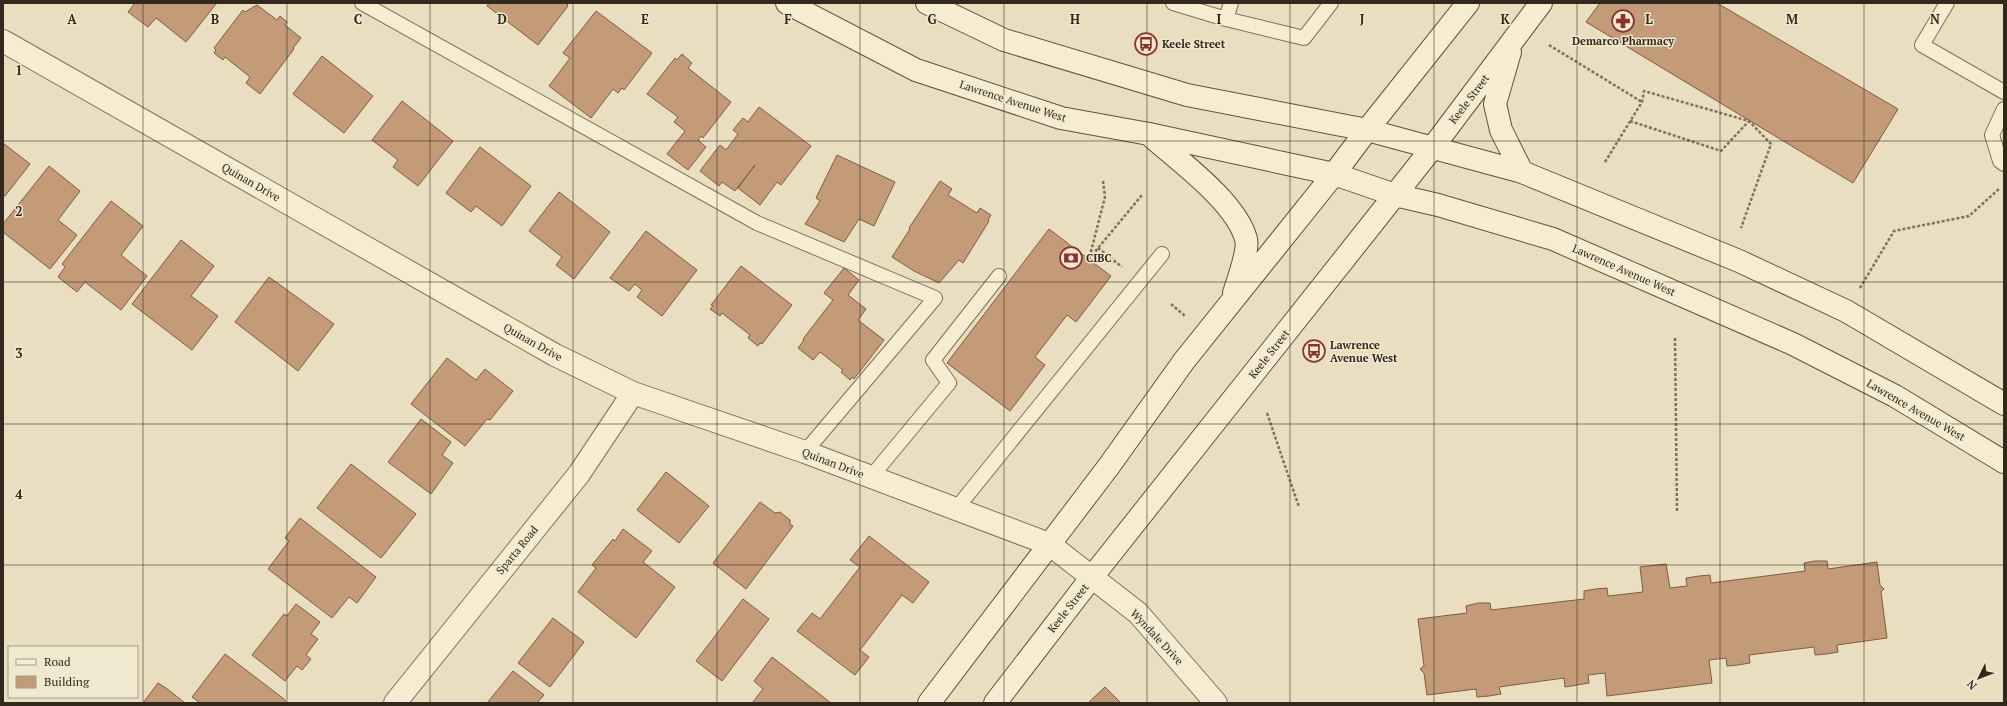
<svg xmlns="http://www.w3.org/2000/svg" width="2007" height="706" font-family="'PT Serif',serif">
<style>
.building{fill:#c49b79;stroke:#7e5c42}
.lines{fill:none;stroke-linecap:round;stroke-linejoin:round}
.service-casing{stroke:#81705a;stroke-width:16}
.minor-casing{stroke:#81705a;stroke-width:24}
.secondary-casing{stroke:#62513d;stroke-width:24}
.path{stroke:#81705a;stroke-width:2.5;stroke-dasharray:3 2;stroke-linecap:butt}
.service{stroke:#f5ecd2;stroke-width:14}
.minor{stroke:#f5ecd2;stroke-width:22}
.secondary{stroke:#f5ecd2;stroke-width:22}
.grid{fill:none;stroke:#32281d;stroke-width:1;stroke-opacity:0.55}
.labels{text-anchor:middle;stroke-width:3;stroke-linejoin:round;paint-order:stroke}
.poi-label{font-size:11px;font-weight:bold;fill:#32281d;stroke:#f1e9cf;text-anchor:start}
.street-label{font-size:11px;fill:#32281d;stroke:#f1e9cf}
.grid-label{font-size:13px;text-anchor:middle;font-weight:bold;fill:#32281d;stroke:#f1e9cf;stroke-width:3;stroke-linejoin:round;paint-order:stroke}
</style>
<rect width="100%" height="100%" fill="#e9dec0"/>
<!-- building -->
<path class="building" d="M135,3H215L216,4L186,42L156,18L148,27L128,12Z
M489,3H569L567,5L568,6L538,45L487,6Z
M1600,3H1717L1898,109L1853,183L1586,22Z
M257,5L277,20L280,16L287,22L285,25L301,38L293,48L294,49L260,94L246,83L250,77L225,57L223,60L214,53L216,50L214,48L243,10L245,12Z
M596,11L652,53L624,90L622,88L618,93L613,89L591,118L549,86L570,58L563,53Z
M682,54L692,63L688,68L731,102L703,138L701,136L698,140L706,147L688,170L667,154L685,131L674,122L678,117L647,94L675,58L677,60Z
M322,56L373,96L344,133L293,94Z
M402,101L453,141L418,186L393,167L398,160L372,140Z
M759,107L811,146L781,185L777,182L760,205L738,188L755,165L735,191L722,182L719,186L700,171L720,145L726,150L738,134L733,130L743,118L748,122Z
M3,143L30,164L5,196L3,195Z
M480,147L531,186L502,226L476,206L471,212L446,193Z
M837,155L895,182L874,226L859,219L844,242L805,224L820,201L816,198Z
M49,166L80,191L58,220L77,235L50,269L3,232V224Z
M940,181L952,189L948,195L977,213L980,208L991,215L988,220L989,221L963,263L959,260L939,283L914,271L892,257L910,229L909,228Z
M559,192L610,232L574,279L556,265L562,257L529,231Z
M111,201L143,226L121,255L147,276L121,310L85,282L77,292L58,277L65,267L62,264Z
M1049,229L1111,276L1076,322L1067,315L1035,357L1045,365L1010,411L947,363Z
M646,231L697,270L662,316L637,297L642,290L635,284L629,291L610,278Z
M181,240L214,266L191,296L218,316L192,350L132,304Z
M741,266L792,305L762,344L760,343L758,346L748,338L750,335L722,313L720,316L710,309L713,306L711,305Z
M844,268L859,280L848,295L866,309L858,320L884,340L854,379L852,377L850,380L841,372L843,370L820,352L813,360L798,348L804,340L803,339L833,300L824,293Z
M269,277L334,324L298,371L235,322Z
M447,358L476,380L485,369L513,391L490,420L487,419L465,446L411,404Z
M421,419L451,442L442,455L453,463L431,494L388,462Z
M351,464L416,514L381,558L317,508Z
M666,472L709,506L679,543L637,510Z
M760,502L775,513L780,512L790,520V524L793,526L746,589L713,563Z
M300,518L376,577L357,603L349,597L332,618L268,569L289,541L285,538Z
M623,529L652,551L643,562L675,587L636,638L578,592L596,568L592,565L613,539L615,541Z
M869,536L929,582L913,603L902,595L860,650L869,657L855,675L797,631L812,613L820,619L860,567L850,560Z
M1815,561H1827L1828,569L1877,562L1880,585L1884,589L1881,592L1887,638L1837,645L1838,652L1827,654L1815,655L1814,647L1749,655L1750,663L1738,665L1727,666L1726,658L1709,660L1712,683L1607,696L1605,673L1588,675L1589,683L1565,687L1564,678L1499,687L1501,694L1489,696L1477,697L1476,689L1427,695L1424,673L1420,669L1424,666L1418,619L1467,613L1466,606L1478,603H1490L1491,610L1584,599V591L1595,589L1607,588L1608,596L1643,592L1640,567L1666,564L1670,588L1687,586L1686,578L1699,576L1710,575L1711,583L1805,571L1804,563Z
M743,599L769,619L722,681L696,661Z
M296,604L320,622L311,634L318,639L306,655L311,659L302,670L297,666L285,681L252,655L284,614L287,616Z
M553,618L584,642L550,687L518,663Z
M225,654L284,699L287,703H200L192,697Z
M772,657L831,703H752L763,689L754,681Z
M513,671L544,695L537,703H487Z
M158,683L166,688L185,703H143Z
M1105,687L1121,703H1088Z"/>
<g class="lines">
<!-- service casing -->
<g class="service-casing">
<path id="service" d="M362,3L757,223L935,298L805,452
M1173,3L1226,19L1304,38L1331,3
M1947,3L1922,45L2004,92
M1226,19L1231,3
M2004,109L1992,135L2000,161L2004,164
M871,477L949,383L933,360L999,276
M956,509L1162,254"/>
</g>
<!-- minor casing -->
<g class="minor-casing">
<path id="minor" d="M3,41L555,355L633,393L805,452L1049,544L1138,613L1216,703
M395,703L579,474L633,393"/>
</g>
<!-- secondary casing -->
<g class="secondary-casing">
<path id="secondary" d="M787,3L916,70L1061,118L1149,134L1334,174L1395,195L1438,205L1553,239L1793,344L1895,396L2004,462
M927,3L1004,40L1187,95L1367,130L1522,172L1739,261L1846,311L2004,404
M1510,52L1495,104L1501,130L1522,172
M1151,136C1179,161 1236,202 1246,239C1249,249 1238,281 1234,293
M929,703L1109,466L1184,361L1334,174L1367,130L1468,3
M995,703L1092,577L1433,147L1541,3"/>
</g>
<!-- path -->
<path class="path" d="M1549,45L1642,102
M1630,121L1721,151L1749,121
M1605,162L1642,102L1644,91L1749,121L1771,144L1741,228
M1103,181L1105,197L1089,259L1142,195
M1098,248L1122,267
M1860,288L1894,231L1969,216L1999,189
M1171,304L1185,316
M1675,338L1677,512
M1267,413L1299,507"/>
<!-- service -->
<use href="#service" class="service"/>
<!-- minor -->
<use href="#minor" class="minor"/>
<!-- secondary -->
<use href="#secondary" class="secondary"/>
</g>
<!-- grid -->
<path class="grid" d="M143,3V703M287,3V703M430,3V703M573,3V703M717,3V703M860,3V703M1004,3V703M1147,3V703M1290,3V703M1434,3V703M1577,3V703M1720,3V703M1864,3V703M3,141H2004M3,282H2004M3,424H2004M3,565H2004"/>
<!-- icons -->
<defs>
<g id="pharmacy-ring" transform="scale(1.15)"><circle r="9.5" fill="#f1e9cf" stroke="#8a322f" stroke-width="1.5"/><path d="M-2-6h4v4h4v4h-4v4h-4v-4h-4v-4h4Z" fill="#8a322f"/></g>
<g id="bus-ring" transform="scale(1.15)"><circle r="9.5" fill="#f1e9cf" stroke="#8a322f" stroke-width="1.5"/><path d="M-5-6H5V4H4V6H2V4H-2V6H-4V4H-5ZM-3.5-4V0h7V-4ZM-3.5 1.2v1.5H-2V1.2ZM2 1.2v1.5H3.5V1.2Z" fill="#8a322f"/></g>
<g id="bank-ring" transform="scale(1.15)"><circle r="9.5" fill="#f1e9cf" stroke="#8a322f" stroke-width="1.5"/><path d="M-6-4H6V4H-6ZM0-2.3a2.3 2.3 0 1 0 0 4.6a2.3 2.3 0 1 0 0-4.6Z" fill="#8a322f"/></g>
</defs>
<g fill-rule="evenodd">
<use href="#pharmacy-ring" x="1623" y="21"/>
<use href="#bus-ring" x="1146" y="44"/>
<use href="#bank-ring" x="1071" y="258"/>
<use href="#bus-ring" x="1314" y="351"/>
</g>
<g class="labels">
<!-- poi labels -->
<g class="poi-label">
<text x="1623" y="45" text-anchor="middle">Demarco Pharmacy</text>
<text x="1162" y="48">Keele Street</text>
<text x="1086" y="262">CIBC</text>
<text x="1330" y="349">Lawrence<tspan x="1330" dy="13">Avenue West</tspan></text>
</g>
<!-- street labels -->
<g class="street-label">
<text transform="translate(1469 99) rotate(-53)" y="4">Keele Street</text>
<text transform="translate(1013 101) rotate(18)" y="4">Lawrence Avenue West</text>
<text transform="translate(251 182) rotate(30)" y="4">Quinan Drive</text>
<text transform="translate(1624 270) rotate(24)" y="4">Lawrence Avenue West</text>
<text transform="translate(533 342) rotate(29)" y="4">Quinan Drive</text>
<text transform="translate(1269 354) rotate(-52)" y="4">Keele Street</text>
<text transform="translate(1916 410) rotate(30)" y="4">Lawrence Avenue West</text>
<text transform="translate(833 463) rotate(21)" y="4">Quinan Drive</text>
<text transform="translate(517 550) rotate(-51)" y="4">Sparta Road</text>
<text transform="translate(1068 608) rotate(-52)" y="4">Keele Street</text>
<text transform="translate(1157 637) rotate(47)" y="4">Wyndale Drive</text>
</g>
</g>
<g class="grid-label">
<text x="72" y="24">A</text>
<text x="215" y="24">B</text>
<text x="358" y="24">C</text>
<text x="502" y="24">D</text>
<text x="645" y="24">E</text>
<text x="788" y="24">F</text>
<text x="932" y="24">G</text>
<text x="1075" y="24">H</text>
<text x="1219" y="24">I</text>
<text x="1362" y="24">J</text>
<text x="1505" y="24">K</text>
<text x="1649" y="24">L</text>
<text x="1792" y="24">M</text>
<text x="1935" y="24">N</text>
<text x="19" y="75">1</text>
<text x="19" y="216">2</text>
<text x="19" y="358">3</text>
<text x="19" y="499">4</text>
</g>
<!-- border -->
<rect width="2007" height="706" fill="none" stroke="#32281d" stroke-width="8"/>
<!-- legend -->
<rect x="8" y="646" width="130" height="52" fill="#f1e9cf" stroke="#a59c88"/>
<rect x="16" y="659" width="20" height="6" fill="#f5ecd2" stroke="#a59c88"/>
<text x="44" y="666" font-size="12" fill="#32281d">Road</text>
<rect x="16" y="676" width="20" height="12" fill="#c49b79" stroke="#a59c88"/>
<text x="44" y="686" font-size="12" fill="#32281d">Building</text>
<!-- north arrow -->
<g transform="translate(1979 678) rotate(227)" stroke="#f1e9cf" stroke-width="3" paint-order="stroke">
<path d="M0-3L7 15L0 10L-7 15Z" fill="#32281d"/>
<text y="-6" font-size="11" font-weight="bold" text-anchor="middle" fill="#32281d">N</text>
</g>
</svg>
